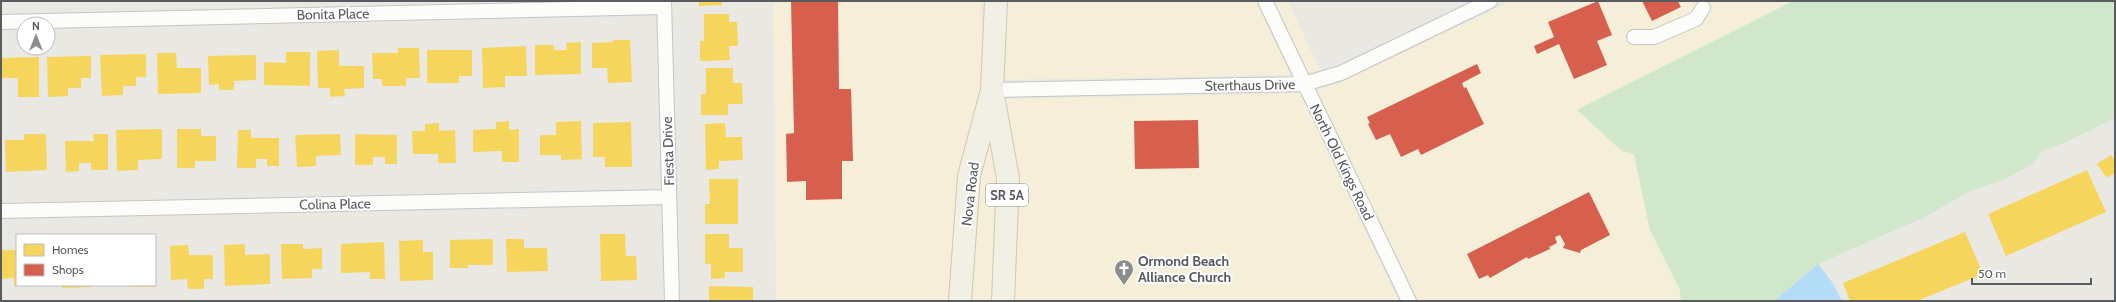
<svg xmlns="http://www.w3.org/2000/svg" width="2116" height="302" font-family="Cabin,sans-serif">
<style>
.commercial{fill:#f5eed9}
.green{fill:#d0e7cb}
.water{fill:#b3dcf6}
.homes{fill:#f6d55c}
.shops{fill:#d6604d}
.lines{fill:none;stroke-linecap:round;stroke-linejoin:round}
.street-casing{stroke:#c5c5c3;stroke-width:16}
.primary-casing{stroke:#d2c8ae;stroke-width:24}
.street{stroke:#fcfcfb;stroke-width:14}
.primary{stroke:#f2efe5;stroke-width:22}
.labels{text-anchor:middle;stroke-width:4;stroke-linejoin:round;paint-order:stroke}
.shield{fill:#fff;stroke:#8a8d90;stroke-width:1}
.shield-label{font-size:13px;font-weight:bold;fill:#585c61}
.street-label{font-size:14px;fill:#585c61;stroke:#fff}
.poi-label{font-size:14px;font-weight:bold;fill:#585c61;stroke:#fff;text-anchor:start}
</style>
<rect width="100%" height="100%" fill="#e9e8e2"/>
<!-- commercial -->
<path class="commercial" d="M773,1H981L984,81L952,301H776Z
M1004,1H1256L1291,75L1000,80Z
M1274,1H1288L1320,70L1308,73Z
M1511,1H1793L1577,110L1622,151L1634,154L1650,230L1680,290L1681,301H1418L1316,90L1344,81Z
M1300,93L1399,301H1011L1002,99Z
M990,128L999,178L994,301H968L977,177Z"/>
<!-- green -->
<path class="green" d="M1793,1H2115V118L2066,142L2042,151L2034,163L2005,179L1968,192L1925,217L1818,264L1774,301H1681L1680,290L1650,230L1634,154L1622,151L1577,110Z"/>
<!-- water -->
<path class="water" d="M1818,264L1832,282L1842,301H1774Z"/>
<!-- homes -->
<path class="homes" d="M699,1H722V5L699,6Z
M704,14H729V22H737L738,46H729L730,60L700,61V41H704Z
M613,40H630L632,82L608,83L607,68H592V43L613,42Z
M581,42V74L535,75V45H554V50H567L566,43Z
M526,46L527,76H505V87L483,88L482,48Z
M398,48H419L420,78H406V86H382V79H373L372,53H398Z
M339,50V66H364V88L344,89L345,96L330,97V88H318L317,51Z
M427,50H472V76H459V83H427Z
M286,52H310V86L264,85V62L286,63Z
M157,53H176L177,68H201V93L158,94Z
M146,54V77H136V86H123V95L102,96L100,55Z
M256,55V80L234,81V90H219V84L209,85L208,56Z
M91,56V78H81V88H68V96L48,97L47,57Z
M39,57V97H18V78H1V58Z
M706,68H733V83H742L743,104H728V115H701V94H706Z
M509,121V130L519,129V162H502V151L473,152V130L496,129V122Z
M581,121L582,159L561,160V155H540V135H556V122Z
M631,122L632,167H605V157H593V123Z
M439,123V131L455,130L456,163H438V154H413L412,131H425V124Z
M725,123L726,137H742L743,160L719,161V169L706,170L705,124Z
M162,129V159L138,160V170L117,171L116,130Z
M177,129H201V136H216V161H195V168H177Z
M238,130H251V138H279V166H267V159H256V168H237Z
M24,134H46L47,170L6,172L5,140H24Z
M93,134H108V170H91V163H79V171L66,172L65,141H94Z
M340,134L341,155L316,156V166L297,167L295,135Z
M355,134L397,135V164H385V157H373V165H355Z
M2111,155L2115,161V173L2107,178L2097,164Z
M2087,170L2106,212L2006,256L1988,214Z
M709,179H738V224H705V204H710Z
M1965,232L1983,274L1917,301H1850L1843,283Z
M600,234H625L626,256H636L637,280L601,281Z
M705,234H729V248H743V272H725V278L711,279V264H705Z
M493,239V265H468V268H450V240Z
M506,239H524V248H547L548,271L507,272Z
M423,240V252H433V280L400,281L399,241Z
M384,242L385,279H370V272L341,273V244Z
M245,244V255L270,254V284L225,286L224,245Z
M281,244H303V249L322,248V269H312V278L282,279Z
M188,245L189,255H213V279H204V289H188L187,279L171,280L170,246Z
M1,250H17V286H14V278L1,279Z
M62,285H92L93,287L62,288Z
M131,285H156V287H131Z
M709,286L753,287V301H709Z"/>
<!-- shops -->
<path class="shops" d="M791,1H838L839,89H851L853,161H842V199L806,200V181L787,182L786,134L794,133Z
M1598,1L1612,35L1597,41L1607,65L1574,79L1559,44L1537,54L1534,46L1554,37L1548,22Z
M1642,1H1678L1681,7L1652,21Z
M1477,64L1481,73L1462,83L1464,88L1466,87L1484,124L1421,155L1418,149L1401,157L1390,134L1376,140L1368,124L1370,123L1367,117Z
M1198,120L1199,168L1135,169L1134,121Z
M1589,192L1610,235L1581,250L1580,253L1563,248L1565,244L1560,235L1555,237L1557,243L1549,247L1550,249L1528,259L1527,257L1490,278L1488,275L1479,279L1467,254Z"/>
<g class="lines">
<!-- street casing -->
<g class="street-casing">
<path id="street" d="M664,1L672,301
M1265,1L1409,301
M1,22L664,7
M1634,37H1654L1696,19L1703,8
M992,90L1304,84L1341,73L1490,1
M1,211L669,197"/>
</g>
<!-- primary casing -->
<g class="primary-casing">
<path id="primary" d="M993,96L1008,178L1003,301
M960,301L969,176L992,90L996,1"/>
</g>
<!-- street -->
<use href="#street" class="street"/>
<!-- primary -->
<use href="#primary" class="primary"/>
</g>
<!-- icons -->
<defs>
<g id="church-pin" transform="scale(1)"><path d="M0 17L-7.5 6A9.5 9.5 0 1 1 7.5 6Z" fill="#8b8d8e" stroke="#fff"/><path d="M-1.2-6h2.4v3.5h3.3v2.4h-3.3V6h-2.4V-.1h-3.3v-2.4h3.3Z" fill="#fff"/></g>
</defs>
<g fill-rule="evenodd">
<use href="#church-pin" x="1124" y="269"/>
</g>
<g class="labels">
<!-- shield labels -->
<rect class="shield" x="986" y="184" width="42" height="22" rx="3"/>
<g class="shield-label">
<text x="1007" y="200">SR 5A</text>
</g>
<!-- street labels -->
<g class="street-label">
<text transform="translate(333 14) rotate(-1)" y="5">Bonita Place</text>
<text transform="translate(1250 85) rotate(-1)" y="5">Sterthaus Drive</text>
<text transform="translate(668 151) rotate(-92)" y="5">Fiesta Drive</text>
<text transform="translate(1342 162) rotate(64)" y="5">North Old Kings Road</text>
<text transform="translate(970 194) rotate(-83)" y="5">Nova Road</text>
<text transform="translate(335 204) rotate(-1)" y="5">Colina Place</text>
</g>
<!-- poi labels -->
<g class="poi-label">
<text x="1138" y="266">Ormond Beach<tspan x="1138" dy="16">Alliance Church</tspan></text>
</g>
</g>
<!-- border -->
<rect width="2116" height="302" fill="none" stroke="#585c61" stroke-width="4"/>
<!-- legend -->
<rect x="16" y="234" width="140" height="52" fill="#ffffff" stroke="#bcbec0"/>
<rect x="24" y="244" width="20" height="12" fill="#f6d55c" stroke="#bcbec0"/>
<text x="52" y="254" font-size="12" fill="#585c61">Homes</text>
<rect x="24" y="264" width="20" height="12" fill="#d6604d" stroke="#bcbec0"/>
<text x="52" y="274" font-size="12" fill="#585c61">Shops</text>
<!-- north arrow -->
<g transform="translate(36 36)"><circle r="19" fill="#ffffff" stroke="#bcbec0"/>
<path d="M0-3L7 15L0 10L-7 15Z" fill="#8b8d8e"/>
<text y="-6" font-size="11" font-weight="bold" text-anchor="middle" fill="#585c61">N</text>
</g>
<!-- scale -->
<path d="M1972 278v6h119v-6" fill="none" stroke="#585c61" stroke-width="2"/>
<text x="1978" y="278" font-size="12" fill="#585c61" stroke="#ffffff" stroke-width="3" paint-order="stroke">50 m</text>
</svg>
